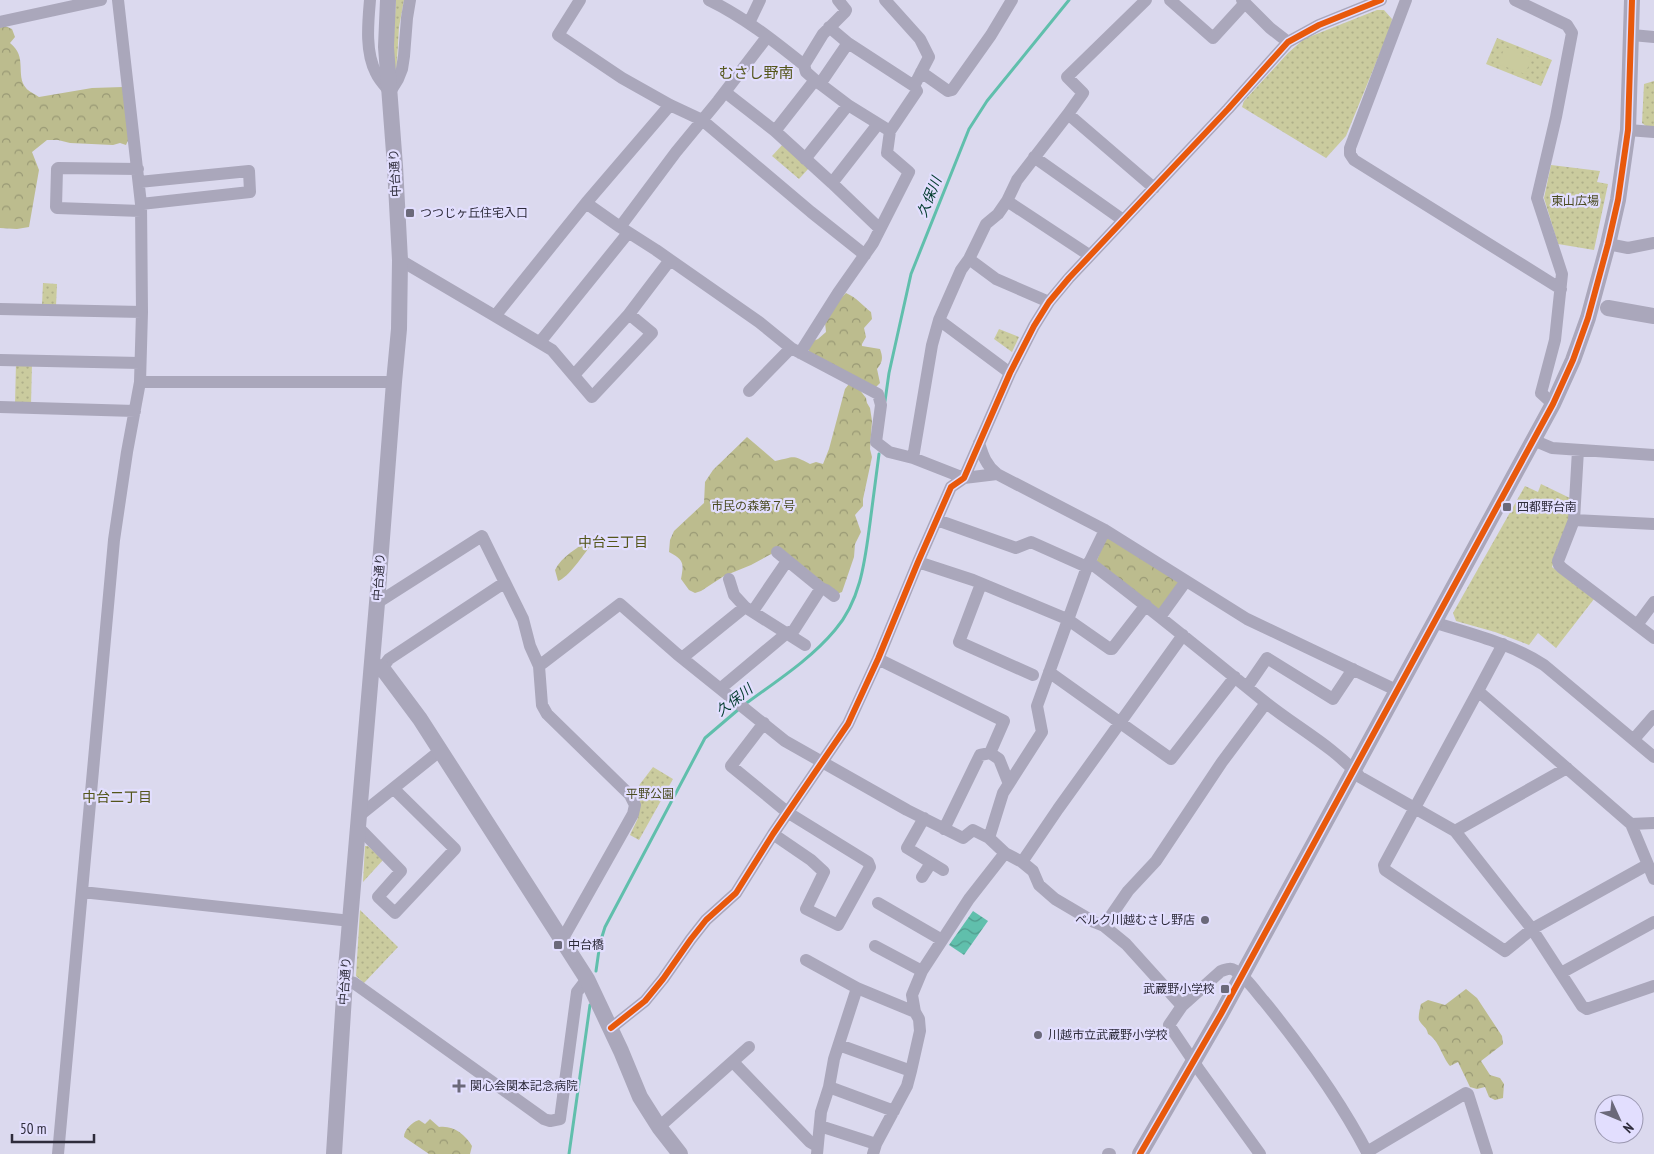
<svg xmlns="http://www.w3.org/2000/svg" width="1654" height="1154" font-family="'PT Sans Narrow','Noto Sans JP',sans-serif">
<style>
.grass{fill:url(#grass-dots)}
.forest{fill:url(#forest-crowns)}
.pitch{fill:#cacb9e}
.water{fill:url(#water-waves)}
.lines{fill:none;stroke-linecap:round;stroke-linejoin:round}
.stream{stroke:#60bfac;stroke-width:3}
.minor{stroke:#aaa7bb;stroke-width:12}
.tertiary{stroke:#aaa7bb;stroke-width:16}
.cycleway-casing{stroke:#e2defe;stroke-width:9}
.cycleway{stroke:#e8590c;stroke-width:6}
.poi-dot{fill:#6b697a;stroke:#e2defe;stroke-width:2}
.labels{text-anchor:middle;stroke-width:4.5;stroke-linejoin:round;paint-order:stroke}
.street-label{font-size:12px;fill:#2e2c3b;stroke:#e2defe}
.park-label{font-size:12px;fill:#4a4b21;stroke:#e2defe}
.poi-label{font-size:12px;fill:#2e2c3b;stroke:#e2defe;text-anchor:start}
.water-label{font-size:14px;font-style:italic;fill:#003b2d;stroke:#e2defe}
.neighbourhood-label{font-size:14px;fill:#54561a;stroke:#e2defe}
.quarter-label{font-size:15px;fill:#54561a;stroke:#e2defe}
</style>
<defs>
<pattern id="grass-dots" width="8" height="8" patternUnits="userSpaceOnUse" patternTransform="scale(1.25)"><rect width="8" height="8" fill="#cacb9e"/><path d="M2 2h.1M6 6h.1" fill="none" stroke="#aeae89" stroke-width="1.8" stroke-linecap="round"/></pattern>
<pattern id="forest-crowns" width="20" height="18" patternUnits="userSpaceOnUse" patternTransform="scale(1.25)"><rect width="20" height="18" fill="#bcbc8e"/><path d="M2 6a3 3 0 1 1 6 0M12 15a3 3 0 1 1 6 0" fill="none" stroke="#999975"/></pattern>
<pattern id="water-waves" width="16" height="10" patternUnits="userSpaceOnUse" patternTransform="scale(1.25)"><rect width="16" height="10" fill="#60bfac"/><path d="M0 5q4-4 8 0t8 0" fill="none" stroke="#509b8d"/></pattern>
</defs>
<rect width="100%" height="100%" fill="#dbd9ee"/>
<!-- grass -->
<path class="grass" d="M396,0H404L399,27L396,76L393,49Z
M1377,10H1384L1392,19L1391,26L1346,136L1326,158L1242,107L1244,101L1288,53L1304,39Z
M1497,38L1552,60L1541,86L1486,64Z
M1654,81V127L1646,126L1642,123L1644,84Z
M783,144L809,168L799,179L772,156Z
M1551,165L1600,171L1597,182L1608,184L1594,250L1558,244L1544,198Z
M43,283L57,284L56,306L42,305Z
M999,329L1019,337L1012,352L994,339Z
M16,363H32L31,405L15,404Z
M1541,484L1572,499L1569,519L1552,567L1594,599L1556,648L1538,633L1529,645L1495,632L1456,621L1453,613L1525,486L1538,492Z
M653,767L673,779L639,840L630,835L638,818L634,792Z
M365,846H368L383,860L363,882Z
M360,910L398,947L364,983L356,976Z"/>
<!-- forest -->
<path class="forest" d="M5,26L12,29L15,37L10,43C28,57 15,75 26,88C28,91 35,94 39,97L92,88L123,87L129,138L126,145L120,143L113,145L70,143L58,140H47L32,152L39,170L29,227L17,229L0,228V27Z
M846,293C857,298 862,305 871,312L872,319L864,328L866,337L862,344V346L880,349C883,357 883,362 877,369L880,383L876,387L812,356L808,349L811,342L818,339L826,332L825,322L838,301Z
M849,384L859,389L866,398L867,403L870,408L872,421L870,449L872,457L863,499V506L855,515L861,532L855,544L854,557L842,592L837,594L773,553L751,565L724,576L701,591L695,593L689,590L681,579C684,563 684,560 669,552L670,540L674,531L704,503L705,482L713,470L747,437L775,461C795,457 791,454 810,464L816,462L823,464L829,449L845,389Z
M1111,538L1181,584L1161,612L1096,563L1105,539Z
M590,540L591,545C584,554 568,578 558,581L555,570C561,557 578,547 590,540Z
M1466,989L1477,998L1502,1036L1503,1044L1481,1061L1490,1075L1500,1078L1504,1084L1503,1098L1495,1100L1489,1097L1485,1087L1477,1089L1470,1087L1458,1062L1450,1066C1442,1057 1439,1040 1428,1034C1427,1027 1422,1026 1419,1020C1418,1016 1420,1008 1421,1004L1428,1000L1445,1005Z
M430,1119L439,1127C453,1125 465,1134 472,1146L470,1154H429L404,1137C404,1130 412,1122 419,1120L425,1124Z"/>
<!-- pitch -->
<path class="pitch" d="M1505,47L1532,58L1525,74L1498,64Z"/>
<!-- water -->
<path class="water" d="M973,911L988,921L964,955L949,945Z"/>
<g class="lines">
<!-- stream -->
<path class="stream" d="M885,401L889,373L911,274L969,129L987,101L1069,0
M744,705C775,682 810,660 835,630C861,600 865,560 870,523C873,500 876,477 879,454
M596,971L600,943L605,927L705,738L739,709
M569,1154L590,1005"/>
<!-- minor -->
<path class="minor" d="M370,0C368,23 365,52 376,73C379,80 385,86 390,92L398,79L402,69L404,56L407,18L410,0
M580,0L558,35L622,78L670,105L702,120L811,212L865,255
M709,0C744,17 774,41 804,65L806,72L815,80L848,105L890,131L917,91L914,86L929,57L920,39L885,0
M1170,0L1213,38L1245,3
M1242,0L1270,28L1288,42
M1406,0L1350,148V154L1354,160L1561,289
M1515,0L1567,25L1572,33L1556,117L1537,198L1562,274L1555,340L1541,393L1553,404
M0,22L101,0
M749,23L760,0
M829,27L848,43
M1632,35L1654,37
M804,65L823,34L845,12L846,10L838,0
M921,72L948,91L952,90L991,35L1012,0
M815,80L775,131L832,183L880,229
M820,84L848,43L914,86
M725,92L775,131
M1068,114L1083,93L1067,77L1146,0
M1628,130L1654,132
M1034,157L1123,220
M805,159L848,105
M138,169L58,168L57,169L56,207L57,208L141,211
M139,182L249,171L250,192L141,204
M832,183L878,124
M1007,201L1089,255
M586,203L620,227L676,152L718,101L767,37
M620,227L656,250L759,322L791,348
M1608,244L1628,248L1654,243
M969,259L996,279L1049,302
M400,260L495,316L586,203L670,105
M0,309L142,312
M629,314L670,260
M495,316L552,350L592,397L652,333L629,314L574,375
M939,320L1010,373
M540,342L628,233
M800,353L838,293L873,243L909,172L887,153L890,131
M0,360L140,363
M140,382H394
M749,391L791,348L878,394L881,405L876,442L889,452L913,458L964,478L997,474
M0,407L135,411
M1533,440L1552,448L1654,455
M979,443C983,456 986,465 997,474L1105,530L1247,619L1396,690
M913,458L932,345L939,320L961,270L969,259L986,224L998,214L1007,201L1017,180L1068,114L1154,188
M937,520L1016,548L1031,542L1087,567
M1574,520L1578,450
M1654,524L1574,520L1558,561L1559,565L1562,568L1654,638
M777,552L821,588
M918,562L973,580L1067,619L1110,649H1112L1146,605
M1089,562C1149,607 1207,655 1265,702C1296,727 1334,747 1360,777L1455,831L1532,929L1582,1006L1587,1009L1654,986
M729,579L734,595L745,607
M981,584L959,642L1033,675
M377,603L482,536L523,619L530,646L539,666
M753,611L787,561
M1160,617L1186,581
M1433,622C1471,634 1510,643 1544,665L1654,757
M1637,625L1654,602
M1503,644L1478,691L1631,824L1654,879
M682,658L745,607L805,645
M878,659L1004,721L990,753L980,755L944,829
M382,668L389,659L504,583
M1049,672L1171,759L1235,677
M1247,687L1267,658L1333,699L1353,669
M721,688L787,633L794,630L821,588L826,590L834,596
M1478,691L1384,865L1385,870L1505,951L1532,929L1647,865
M764,723L731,766L787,812L868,862L870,867L838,925L806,909L824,872L811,860L773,834
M1634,739L1654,716
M990,753L999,759L1009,784
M360,815L441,750
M924,818L907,848L943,870
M1631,824L1654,823
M359,828L401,871L378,897L395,913L455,849L394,789
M1455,831L1567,768
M989,838L1003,793L1042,732L1037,706L1087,567L1105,530
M1022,862L1058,809L1183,635
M922,877L931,863
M82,892L351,921
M878,903L942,940
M1104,926L1128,891L1156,861L1222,762L1266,703
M562,940L633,814L635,805L630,795L547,714L542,705L539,666L620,604L677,654L785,741L907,810L963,838L973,830L989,838L1005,853L1022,862L1033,871L1039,885L1055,899L1094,922L1104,926L1126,944L1182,1006
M875,946L922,971
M806,960L857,988L834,1059L829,1087L821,1112L817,1154
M1561,973L1654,922
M345,980L354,983L544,1119L550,1121L560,1119L577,992L587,979
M857,988L915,1012
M611,1028L645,1001L663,979L691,939L706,920L736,893L773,834L848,724L878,659L918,562L951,487L964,478L1010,373L1034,326L1049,302L1069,278L1228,109L1288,42L1319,25L1381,0
M839,1045L911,1071
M733,1062L810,1142L817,1146
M829,1087L894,1111
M820,1126L876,1144
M659,1127L749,1047
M1367,1152L1466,1093L1468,1094L1487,1154
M58,1154L114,540L127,452L140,382L142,312L141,204L118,0
M873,1154L876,1144L907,1086L911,1071L920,1031L919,1019L915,1012L912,995L922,971L969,899L1005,853
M1108,1154H1110
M1260,1154L1200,1071L1169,1025L1182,1006L1221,971C1225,970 1228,968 1232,969C1244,974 1256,992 1264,1001C1303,1049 1340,1100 1368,1154"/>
<!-- tertiary -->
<path class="tertiary" d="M1608,308L1654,316
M372,665L382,668L420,719L562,940L587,979L621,1051L640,1097L659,1127L680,1154
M334,1154L345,980L377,603L394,382L399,329L400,260L395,166L386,47L388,0
M1140,1154L1221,1014L1553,404L1573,360L1588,318L1608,244L1618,200L1628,130L1632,0"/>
<!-- cycleway casing -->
<g class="cycleway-casing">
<path id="cycleway" d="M611,1028L645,1001L663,979L691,939L706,920L736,893L773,834L848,724L878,659L918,562L951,487L964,478L1010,373L1034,326L1049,302L1069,278L1228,109L1288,42L1319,25L1381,0
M1140,1154L1221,1014L1553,404L1573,360L1588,318L1608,244L1618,200L1628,130L1632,0"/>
</g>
<!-- cycleway -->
<use href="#cycleway" class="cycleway"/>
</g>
<!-- markers -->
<g class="poi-dot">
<rect x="405" y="208" width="10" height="10" rx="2.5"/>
<rect x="1502" y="502" width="10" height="10" rx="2.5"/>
<circle cx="1205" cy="920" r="5"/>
<rect x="553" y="940" width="10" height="10" rx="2.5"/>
<rect x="1220" y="984" width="10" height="10" rx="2.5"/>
<circle cx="1038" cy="1035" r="5"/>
<path d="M456.5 1078.5h5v5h5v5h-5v5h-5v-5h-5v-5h5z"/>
</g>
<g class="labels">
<!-- street labels -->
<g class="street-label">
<text transform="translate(395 173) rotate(-93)" y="4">中台通り</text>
<text transform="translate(379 577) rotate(-86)" y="4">中台通り</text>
<text transform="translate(345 981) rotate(-86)" y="4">中台通り</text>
</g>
<!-- park labels -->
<g class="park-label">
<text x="1575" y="205">東山広場</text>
<text x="753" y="510">市民の森第７号</text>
<text x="650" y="798">平野公園</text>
</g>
<!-- poi labels -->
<g class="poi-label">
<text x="420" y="217">つつじヶ丘住宅入口</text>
<text x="1517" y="511">四都野台南</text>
<text x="1195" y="924" text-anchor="end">ベルク川越むさし野店</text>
<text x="568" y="949">中台橋</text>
<text x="1215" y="993" text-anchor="end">武蔵野小学校</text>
<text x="1048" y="1039">川越市立武蔵野小学校</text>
<text x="470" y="1090">関心会関本記念病院</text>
</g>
<!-- water labels -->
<g class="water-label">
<text transform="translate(929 197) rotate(-68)" y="5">久保川</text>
<text transform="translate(734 700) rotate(-38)" y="5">久保川</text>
</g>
<!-- neighbourhood labels -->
<g class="neighbourhood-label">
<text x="613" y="547">中台三丁目</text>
<text x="117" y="802">中台二丁目</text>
</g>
<!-- quarter labels -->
<g class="quarter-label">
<text x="756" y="78">むさし野南</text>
</g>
</g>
<!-- north arrow -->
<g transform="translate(1619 1119) rotate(134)"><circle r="24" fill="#e2defe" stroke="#9a97b0"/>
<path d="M0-4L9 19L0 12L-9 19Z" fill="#6b697a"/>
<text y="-8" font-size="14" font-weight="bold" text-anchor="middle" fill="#2e2c3b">N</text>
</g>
<!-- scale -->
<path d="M12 1134v8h82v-8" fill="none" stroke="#2e2c3b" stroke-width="2.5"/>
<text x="20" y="1134" font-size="15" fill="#2e2c3b" stroke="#e2defe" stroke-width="4" paint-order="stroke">50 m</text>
</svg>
